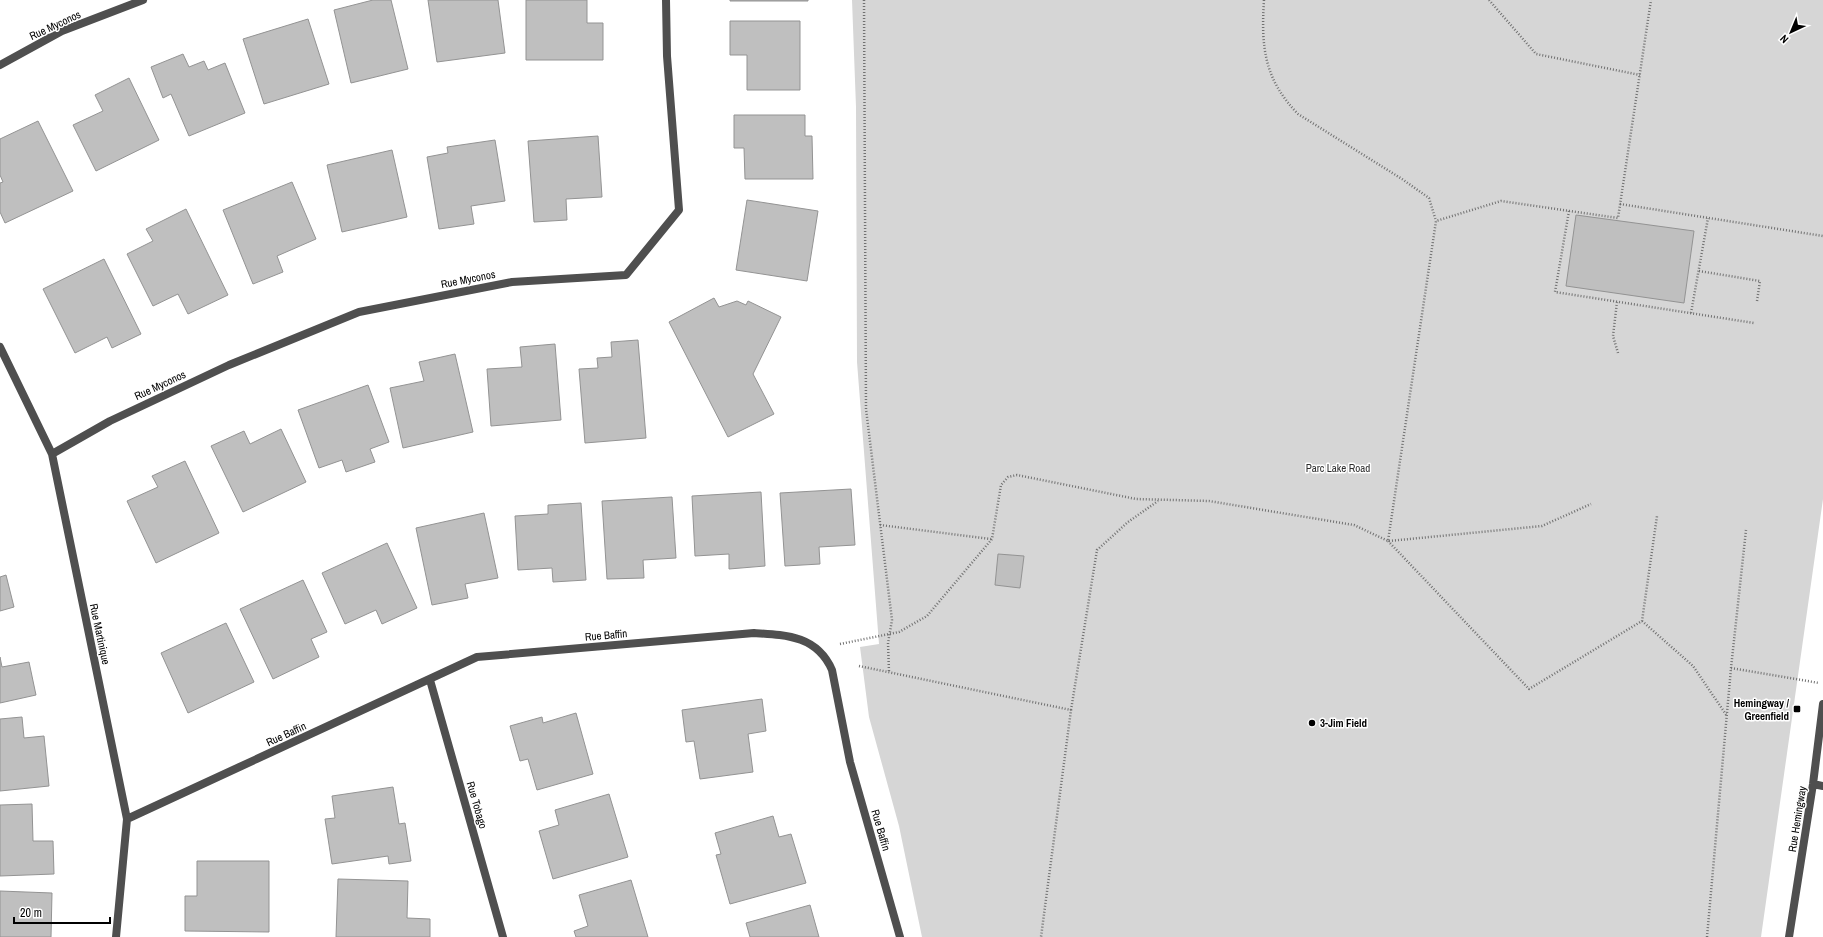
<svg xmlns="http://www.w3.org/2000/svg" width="1823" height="937" font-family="'Archivo Narrow',sans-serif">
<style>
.green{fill:#d6d6d6}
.building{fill:#bfbfbf;stroke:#939393}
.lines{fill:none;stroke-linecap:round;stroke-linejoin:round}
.path{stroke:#717171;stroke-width:2.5;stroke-dasharray:1 2;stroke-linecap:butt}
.minor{stroke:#4f4f4f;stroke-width:8}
.poi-dot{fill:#000;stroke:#fff;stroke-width:1.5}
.labels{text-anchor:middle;stroke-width:3;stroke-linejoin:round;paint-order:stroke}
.street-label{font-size:11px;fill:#000;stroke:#fff}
.park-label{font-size:11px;fill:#2d2d2d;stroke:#fff}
.poi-label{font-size:11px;font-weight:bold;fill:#000;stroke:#fff;text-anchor:end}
</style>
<rect width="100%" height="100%" fill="#fff"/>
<!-- green -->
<path class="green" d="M852,0H1823V499L1761,937H922L899,826L869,717L860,647L879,644L857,362L856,107Z"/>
<!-- building -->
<path class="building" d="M373,0H391L408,69L351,83L334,10Z
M428,0H498L505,53L437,62Z
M526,0H587V23H603V60H526Z
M730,0H808V1H730Z
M308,19L329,84L264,104L243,39Z
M730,21H800V90H747V55H730Z
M183,54L189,67L204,61L208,70L225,63L245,113L189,136L171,94L163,98L151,67Z
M129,78L159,140L96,171L73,125L103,111L95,95Z
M734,115H805V136H812L813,179H745L744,148H734Z
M38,121L73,191L5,223L0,212V183L3,182L0,175V139Z
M598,136L602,197L566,199L567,220L534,222L528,141Z
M495,140L505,201L471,206L474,224L439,229L427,157L448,153L447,147Z
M392,150L407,217L342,232L327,165Z
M292,182L316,239L277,256L283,272L253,284L223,210Z
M747,200L818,211L807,281L736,270Z
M186,209L228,295L188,314L178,294L153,306L127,254L153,241L146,229Z
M1576,215L1694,231L1684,303L1566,286Z
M104,259L141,334L112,348L107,337L75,353L43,289Z
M714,298L719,307L737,301L746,305L748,301L781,317L753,374L774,414L728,437L669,322Z
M638,340L646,438L585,443L579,369L598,368L597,358L612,357L611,342Z
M555,344L561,420L491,426L487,369L522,367L520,347Z
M455,354L473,432L403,448L390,388L424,381L419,362Z
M368,385L389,442L370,449L375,462L346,472L342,460L319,468L298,410Z
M281,429L306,482L243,512L211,446L244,431L250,444Z
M185,461L219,533L156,563L127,501L158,487L152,476Z
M851,489L855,545L819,547L820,564L785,566L780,493Z
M761,492L765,566L729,569V554L695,556L692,496Z
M672,497L676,558L643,560L644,578L607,579L602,501Z
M581,503L586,580L553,582L552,568L518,570L515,516L548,514V505Z
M484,513L498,578L465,584L468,598L432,605L416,528Z
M387,543L417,608L382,624L376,610L345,624L322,573Z
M998,554L1024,556L1020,588L995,585Z
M6,575L14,607L0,611V577Z
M303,580L327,632L311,639L319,657L273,679L240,609Z
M226,623L254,682L188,713L161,653Z
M0,657L2,667L29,662L36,695L0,703Z
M762,699L766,731L748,734L753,772L700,779L694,741L686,742L682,710Z
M576,713L593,774L537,790L528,759L520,761L510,726L542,717L543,723Z
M22,717L24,738L44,736L49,786L0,791V719Z
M393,787L399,824L405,823L411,861L389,864L388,856L332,864L325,819L335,818L332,796Z
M609,794L628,857L553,879L539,831L559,825L555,810Z
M32,804L33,841H53L54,874L0,876V805Z
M773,816L779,837L791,834L806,883L730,904L716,855L721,854L715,833Z
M197,861H269V932L185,931V896H197Z
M338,879L408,881L407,918L430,919V937H336Z
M631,880L648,937H576L574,931L588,926L579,895Z
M0,891L52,893L51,937H0Z
M810,905L819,937H750L746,923Z"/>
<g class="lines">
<!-- path -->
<path class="path" d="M864,0L866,409L892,620L888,643L889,672
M1264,0C1261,47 1264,79 1298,114L1402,179L1429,198L1436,221
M1489,0L1536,54L1640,75
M1620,204L1823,236
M1569,211L1555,292L1754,323
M1699,271L1760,281L1757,301
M1617,302L1613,336L1618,353
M1691,313L1708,218
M880,525L991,539
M1388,541L1529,689L1642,621L1657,516
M1389,541L1542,526L1591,504
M1642,621L1693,666L1727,716
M840,644L899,632L927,616L992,539L1001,485L1008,477L1017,475L1136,499L1209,501L1354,525L1388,541L1436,221L1501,201L1618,218L1651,0
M859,666L1071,710L1041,937
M1731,668L1819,683
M1071,710L1097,550L1128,522L1158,501
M1707,937L1731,668L1746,530"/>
<!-- minor -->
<path class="minor" d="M0,65L62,31L143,0
M0,347L52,454L127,819L116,937
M52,454L110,421L229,365L359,312L512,282L626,275L679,210L667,56L666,0
M430,680L503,937
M1813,784L1823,786
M127,819L477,657L754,633C787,635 817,636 832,670L850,762L900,937
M1789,937L1813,784L1823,704"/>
</g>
<!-- markers -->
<g class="poi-dot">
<rect x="1793" y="705" width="8" height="8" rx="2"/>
<circle cx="1312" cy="723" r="4"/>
</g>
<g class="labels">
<!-- street labels -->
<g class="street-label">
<text transform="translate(55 25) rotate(-25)" y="4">Rue Myconos</text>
<text transform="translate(468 279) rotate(-11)" y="4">Rue Myconos</text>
<text transform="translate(160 385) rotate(-25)" y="4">Rue Myconos</text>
<text transform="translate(100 634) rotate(78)" y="4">Rue Martinique</text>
<text transform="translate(606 635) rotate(-5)" y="4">Rue Baffin</text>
<text transform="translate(286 734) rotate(-25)" y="4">Rue Baffin</text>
<text transform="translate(477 805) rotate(74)" y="4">Rue Tobago</text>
<text transform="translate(1797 819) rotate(-81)" y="4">Rue Hemingway</text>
<text transform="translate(881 830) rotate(74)" y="4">Rue Baffin</text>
</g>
<!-- park labels -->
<g class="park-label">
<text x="1338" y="472">Parc Lake Road</text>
</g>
<!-- poi labels -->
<g class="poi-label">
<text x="1789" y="707">Hemingway /<tspan x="1789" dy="13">Greenfield</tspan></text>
<text x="1320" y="727" text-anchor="start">3-Jim Field</text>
</g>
</g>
<!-- north arrow -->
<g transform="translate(1791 32) rotate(224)" stroke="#ffffff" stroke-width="3" paint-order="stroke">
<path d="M0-3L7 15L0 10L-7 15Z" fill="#000000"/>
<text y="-6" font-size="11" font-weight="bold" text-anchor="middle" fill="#000000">N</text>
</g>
<!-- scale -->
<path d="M14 917v6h96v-6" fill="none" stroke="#000000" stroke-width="2"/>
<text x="20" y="917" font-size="12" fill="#000000" stroke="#ffffff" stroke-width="3" paint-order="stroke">20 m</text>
</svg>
